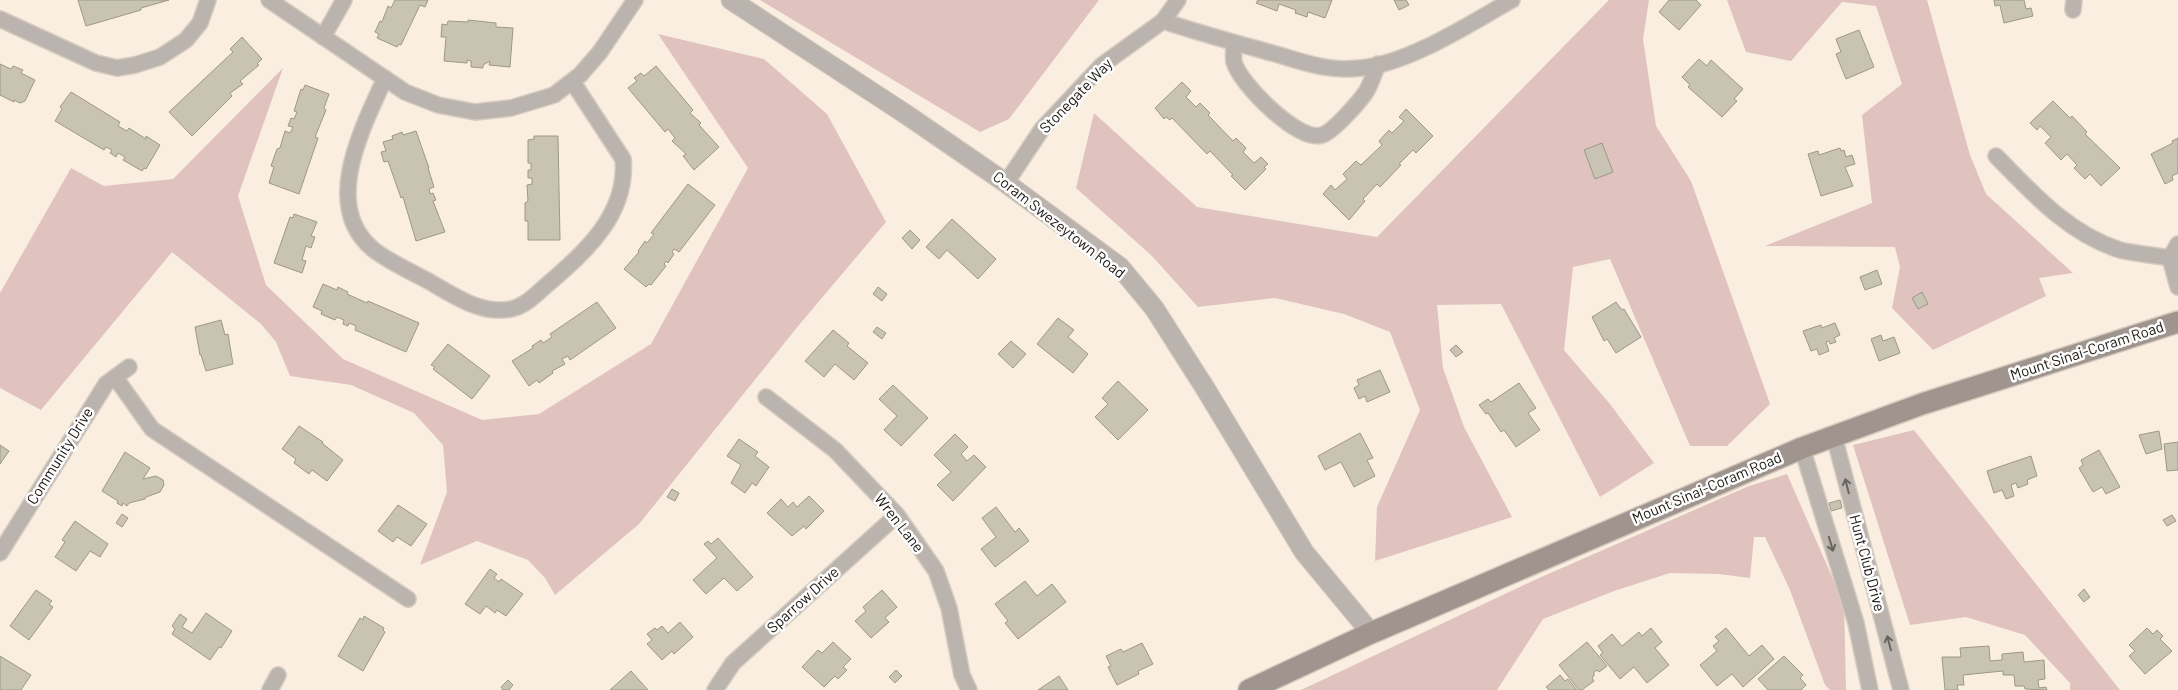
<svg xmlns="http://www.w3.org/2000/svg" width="2178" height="690" font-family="Barlow,sans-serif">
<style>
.green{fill:#e0c3be}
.building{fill:#c8c3b2;stroke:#9d9888}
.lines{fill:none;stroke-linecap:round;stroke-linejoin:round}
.minor-casing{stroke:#d6cbbf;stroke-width:18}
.tertiary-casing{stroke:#d6cbbf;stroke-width:21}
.secondary-casing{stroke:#d6cbbf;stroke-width:24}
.minor{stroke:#bab3ae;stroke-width:15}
.tertiary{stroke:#bab3ae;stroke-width:19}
.secondary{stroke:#9f948e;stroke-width:21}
.oneway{stroke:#6a6460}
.labels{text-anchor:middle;stroke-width:5;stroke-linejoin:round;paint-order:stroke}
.street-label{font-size:15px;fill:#1a1611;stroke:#fdfdfd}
</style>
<rect width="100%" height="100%" fill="#faeee0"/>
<!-- green -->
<path class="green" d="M760,0H1099L1009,119L980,132Z
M1609,0H1649L1643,39L1656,126L1691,181L1770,404L1727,446H1690L1610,259L1573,267L1564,350L1610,404L1654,463L1600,497L1501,304L1437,305L1443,368L1464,427L1512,517L1375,561L1377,507L1420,410L1390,332L1344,314L1275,298L1198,307L1152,256L1076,188L1094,113L1197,207L1377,237Z
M1727,0H1927L1970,155L1986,194L2073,273L2039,278L2046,296L1933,350L1892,308L1900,267L1895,247L1765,246L1872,203L1862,115L1902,84L1876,6L1842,2L1791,61L1746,52Z
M658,34L764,59L827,114L886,222L799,325L639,524L555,595L545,578L528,560L477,541L420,565L447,492L443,445L414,413L351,385L290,376L276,342L261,324L172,252L41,410L0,388V293L71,168L104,186L173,179L283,68L238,196L266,285L343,359L482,420L539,414L651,344L748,168Z
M1914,430L2120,690H2070V683L2025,635L1966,617L1910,625L1853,445Z
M1787,474L1844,604L1846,690H1830L1825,685L1790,590L1765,537H1754L1750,578L1719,574L1670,573L1614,591L1543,619L1497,690H1301L1539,578L1749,486Z"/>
<!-- building -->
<path class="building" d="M78,0H169L141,8V10L86,26Z
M395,0H428L425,7L420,5L401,45L399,44L397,47L377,38L379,34L375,32L380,21L382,22L388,6L391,8Z
M1258,0H1332L1325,18L1308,12L1307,17L1295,13L1296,10L1279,4L1277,11L1256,3Z
M1394,0H1406L1409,5L1399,10Z
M1669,0H1696L1701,5L1679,30L1659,12Z
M1994,0H2024L2026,9L2031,8L2033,16L2004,23L2000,5L1995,6Z
M468,20L496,23V27L513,28L510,67L489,65L490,61L483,65V68L471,67V61L467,60V63L444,61L446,37H441L442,24L447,25L448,21L468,22Z
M1859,30L1874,67L1846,79L1836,54L1841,52L1836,39Z
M242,37L262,59L257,64L259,65L240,81L243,84L230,93L232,96L192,136L169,112L233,52L230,49Z
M1699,59L1707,66L1711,60L1743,89L1734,99L1737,101L1722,117L1688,87L1690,85L1682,77Z
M0,64L11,69L13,66L23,70L21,73L35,80L25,101L20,103L14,100V102L0,95Z
M656,66L693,110L690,113L701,123L699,125L719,147L694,170L683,156L686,154L672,141L675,138L668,129L665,132L628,88L637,81L634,78L641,73L644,76Z
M1182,82L1191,91L1186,97L1196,107L1200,103L1210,113L1208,115L1233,141L1236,138L1246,148L1243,152L1254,163L1261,157L1268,164L1264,167L1266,169L1245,190L1231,176L1233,175L1210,151L1207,154L1172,118L1170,120L1166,117L1164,119L1155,108Z
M305,85L329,94L324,108L326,110L315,137L318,138L299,194L269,183L274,167L271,166L277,149L280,148L285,131L290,133L293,127L288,126L291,118L294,119L297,112L294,111L301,89L303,90Z
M71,92L120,122L118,126L127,131L129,128L146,139V136L160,145L146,169L144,168L142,171L123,160L125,157L118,153L116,157L110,153L112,150L106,147L104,150L55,121L62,109L60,107Z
M2053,101L2070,118L2072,116L2087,132L2085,134L2120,168L2101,186L2090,174L2085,179L2074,168L2077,165L2067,154L2061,160L2045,143L2051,137L2040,126L2037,130L2030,123Z
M1406,109L1433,136L1416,153L1413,150L1399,164L1401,165L1380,187L1377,184L1363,199L1365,201L1349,220L1323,194L1331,185L1335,190L1347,179L1343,174L1356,161L1361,165L1382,145L1379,141L1389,130L1392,133L1404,121L1399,117Z
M416,131L429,168H428L434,187L429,189L430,194L433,193L436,200L433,201L445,232L416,241L403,197L401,198L388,161L384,162L381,152L386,151L383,142L393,139L392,136L402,132L403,135Z
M534,136H558L560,240H528V221H525V203L528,201L527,185L532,184V178H528V170H531V163H528V140L534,139Z
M2178,138V173L2172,176L2173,180L2165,184L2151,154L2173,143L2172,141Z
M1602,143L1613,172L1595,179L1584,150Z
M1840,148L1841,151L1844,150L1846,157L1852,155L1855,164L1845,167L1853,186L1821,196L1808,154L1818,151L1819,155Z
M688,184L715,205L679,252L674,249L672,252L674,254L668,263L666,261L664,264L666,266L651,285L649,284L646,287L624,269L639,252L638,251L645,241L647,243L654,234L651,233Z
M294,214L317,222L311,236L315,237L311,248L306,246L302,260L306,261L302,273L274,263L290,217L293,218Z
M952,219L996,259L978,279L947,250L939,259L926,247Z
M910,230L920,240L912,249L902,238Z
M1877,270L1882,284L1865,290L1860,277Z
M323,284L337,290L338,287L348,292L347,294L367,303L368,301L419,323L406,352L355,330L356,326L349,323L348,326L343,324L344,320L337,317L335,320L321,314L322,311L313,307Z
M878,287L887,294L882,301L873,294Z
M1922,292L1928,304L1918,309L1912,298Z
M597,302L616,328L570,360L568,356L562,359L565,364L552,371L553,373L539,383L537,380L529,386L512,361L533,348L532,346L541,340L543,343L552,337L550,334Z
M1616,302L1622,310L1624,309L1641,337L1616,353L1607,339L1604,341L1592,317Z
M1058,318L1074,330L1068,337L1088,354L1073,373L1037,344Z
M221,320L225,335L228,334L233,364L206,371L201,355H200L195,327Z
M1835,323L1840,335L1834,338L1836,342L1830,344L1829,341L1826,342L1829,351L1819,355L1817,349L1811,351L1803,331L1821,325L1822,328Z
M877,327L886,333L882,339L873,332Z
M833,330L849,343L847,346L868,363L854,380L835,364L824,377L805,361Z
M1881,335L1883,341L1894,337L1900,353L1879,361L1871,339Z
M1011,341L1026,354L1013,368L998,354Z
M448,344L490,376L472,399L433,369L435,367L431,365Z
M1456,345L1463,352L1456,357L1450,350Z
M1380,370L1390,392L1367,402L1365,396L1359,399L1354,388L1359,385L1357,380Z
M1118,381L1148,410L1118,440L1095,417L1108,404L1102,398Z
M1519,383L1536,408L1528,413L1540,430L1516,447L1504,430L1501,432L1488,413L1486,414L1479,405L1488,399L1491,402Z
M893,385L928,418L901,446L884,430L897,416L879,399Z
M299,426L323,442L322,443L343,460L327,481L312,470L309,474L294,463L296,459L282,449Z
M2159,431L2162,449L2146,454L2139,435Z
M1360,433L1373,458L1367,460L1375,476L1354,487L1341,462L1325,470L1318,456Z
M955,434L968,447L961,454L967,461L974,455L986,467L953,501L937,485L951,472L934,455Z
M739,439L758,452L755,456L769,467L756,486L752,483L745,493L731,483L741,465L727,456Z
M2178,442V470L2167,471L2164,444Z
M0,445L9,451L0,464Z
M2099,450L2120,487L2106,494L2102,487L2093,492L2079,468L2083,465L2081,460Z
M125,452L150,468L143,479L156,476L163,480L164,485L160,492L146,497L145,499L129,503L127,506L123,503L122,506L117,503L118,501L102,491Z
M2031,456L2037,476L2027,480L2028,484L2018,488L2016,483L2011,485L2014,496L2006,499L2002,490L1994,493L1987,471Z
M672,489L679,493L675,501L667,497Z
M809,496L824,511L806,529L804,526L792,536L767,513L781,499L788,507L793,502L797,507Z
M1840,500L1842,508L1831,511L1829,503Z
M398,505L427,524L411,546L397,537L393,542L378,531Z
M996,507L1015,532L1019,528L1029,541L995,567L981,549L996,537L982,518Z
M122,514L128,518L122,527L116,523Z
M2172,515L2176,521L2167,526L2163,520Z
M75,521L108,544L100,557L90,551L76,571L55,557L65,542L62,540Z
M718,538L753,577L737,591L724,578L706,594L693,580L717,558L704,544L708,541L711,544Z
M490,569L497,574L494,578L499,582L501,579L523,594L506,616L497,610L495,613L486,606L480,614L465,604Z
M1025,581L1037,596L1052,584L1066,602L1018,639L1005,623L1008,621L995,604Z
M2084,589L2090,597L2084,602L2078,595Z
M36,590L52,601L49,604L53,607L29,640L10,626Z
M882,590L897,607L885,618L889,622L871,638L855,621L866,611L863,607Z
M206,613L232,631L221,648L219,647L210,660L172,634L175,629L172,626L180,614L187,619L182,627L192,633Z
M364,616L384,628L383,630L385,632L363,671L338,656L360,618L363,620Z
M680,622L693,637L674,654L672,651L662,660L647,644L652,640L647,634L655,628L657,630L662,626L668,633Z
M1651,628L1662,642L1655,648L1669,665L1647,683L1634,667L1620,679L1600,655L1603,653L1598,646L1612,634L1622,646L1639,632L1642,636Z
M1726,628L1749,656L1762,645L1774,659L1743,687L1732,674L1717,686L1700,665L1717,651L1713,646L1719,641L1715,637Z
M2147,628L2153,634L2157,630L2163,636L2160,639L2172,651L2145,674L2129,656L2135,651L2129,645Z
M833,642L851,659L843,667L847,670L838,679L835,676L824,687L802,667L818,650L822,653Z
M1587,642L1607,666L1599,672L1597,670L1594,672V676L1592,678L1594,681L1582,690H1579L1559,665Z
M1142,643L1153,664L1138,671L1139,674L1117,685L1108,667L1111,666L1106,656L1121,649L1123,652Z
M1989,646L1990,661L2002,660V654L2023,652L2024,662L2044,660L2045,679L2038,680L2039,688L2046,687L2047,690L2025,689L2024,686H2015L2014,675H2003V671L1963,675L1964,685H1957L1958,690H1945L1942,657H1961L1960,648Z
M0,656L31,675L21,690H0Z
M1784,656L1803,675L1800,678L1806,685L1801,690H1768L1758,679Z
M896,670L902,676L895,683L889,677Z
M631,671L648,690H610Z
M1560,675L1565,681L1568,679L1577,690H1549L1546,687Z
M1059,676L1068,690H1038Z
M508,680L513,685L509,690H503L501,687Z"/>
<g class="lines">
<!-- minor casing -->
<g class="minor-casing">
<path id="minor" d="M269,0L405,92L438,105L475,112L511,108L554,95L580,75L600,52L635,0
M2073,10L2074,0
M0,19L96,63L117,68L135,65L160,57L186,40L200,23L208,0
M1163,21C1199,33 1236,43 1272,53C1304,62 1327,72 1361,68C1410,63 1469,24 1512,0
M323,37L344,0
M1234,43C1234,49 1233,57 1234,62C1240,84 1299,143 1322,135C1333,132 1359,102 1366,92C1371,84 1374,73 1378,64
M385,78C363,127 320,207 374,250C391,263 412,272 430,282C454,296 482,315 511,309C526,306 537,293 548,284C586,251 628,214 623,159L572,81
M1996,156C2032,193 2069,234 2120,250C2136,254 2154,255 2170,258
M1006,183L1042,129L1102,65L1163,21L1178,0
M2178,244L2170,258L2178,287
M115,377L152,429L408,599
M766,397L835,450L897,515L936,571L949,608L962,675L969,690
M1834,436L1901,690
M1802,448L1856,623L1870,690
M0,553L106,384L129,367
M270,690L278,675
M715,690L733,663L897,515"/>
</g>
<!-- tertiary casing -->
<g class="tertiary-casing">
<path id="tertiary" d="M731,0L907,115L1006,183L1120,267L1154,308L1205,388L1304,552L1371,633"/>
</g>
<!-- secondary casing -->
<g class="secondary-casing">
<path id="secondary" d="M1249,690L1371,633L1802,448L1922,404L2178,322"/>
</g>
<!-- minor -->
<use href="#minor" class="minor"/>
<!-- tertiary -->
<use href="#tertiary" class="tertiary"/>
<!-- secondary -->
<use href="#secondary" class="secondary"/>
</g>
<!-- one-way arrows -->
<defs><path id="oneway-shaft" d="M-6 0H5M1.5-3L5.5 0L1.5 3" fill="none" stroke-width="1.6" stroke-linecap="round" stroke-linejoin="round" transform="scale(1.25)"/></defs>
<g class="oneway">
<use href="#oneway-shaft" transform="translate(1847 486) rotate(-104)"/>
<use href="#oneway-shaft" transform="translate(1831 544) rotate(73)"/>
<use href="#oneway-shaft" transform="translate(1889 643) rotate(-105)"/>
</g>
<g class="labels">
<!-- street labels -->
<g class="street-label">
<text transform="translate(1076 96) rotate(-46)" y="5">Stonegate Way</text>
<text transform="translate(1059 225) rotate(38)" y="5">Coram Swezeytown Road</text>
<text transform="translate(2087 351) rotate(-18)" y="5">Mount Sinai-Coram Road</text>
<text transform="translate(60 456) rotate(-58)" y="5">Community Drive</text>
<text transform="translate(1707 488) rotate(-23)" y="5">Mount Sinai-Coram Road</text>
<text transform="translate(899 523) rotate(52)" y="5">Wren Lane</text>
<text transform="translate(1867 563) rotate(75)" y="5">Hunt Club Drive</text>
<text transform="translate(803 600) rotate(-42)" y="5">Sparrow Drive</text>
</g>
</g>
</svg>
